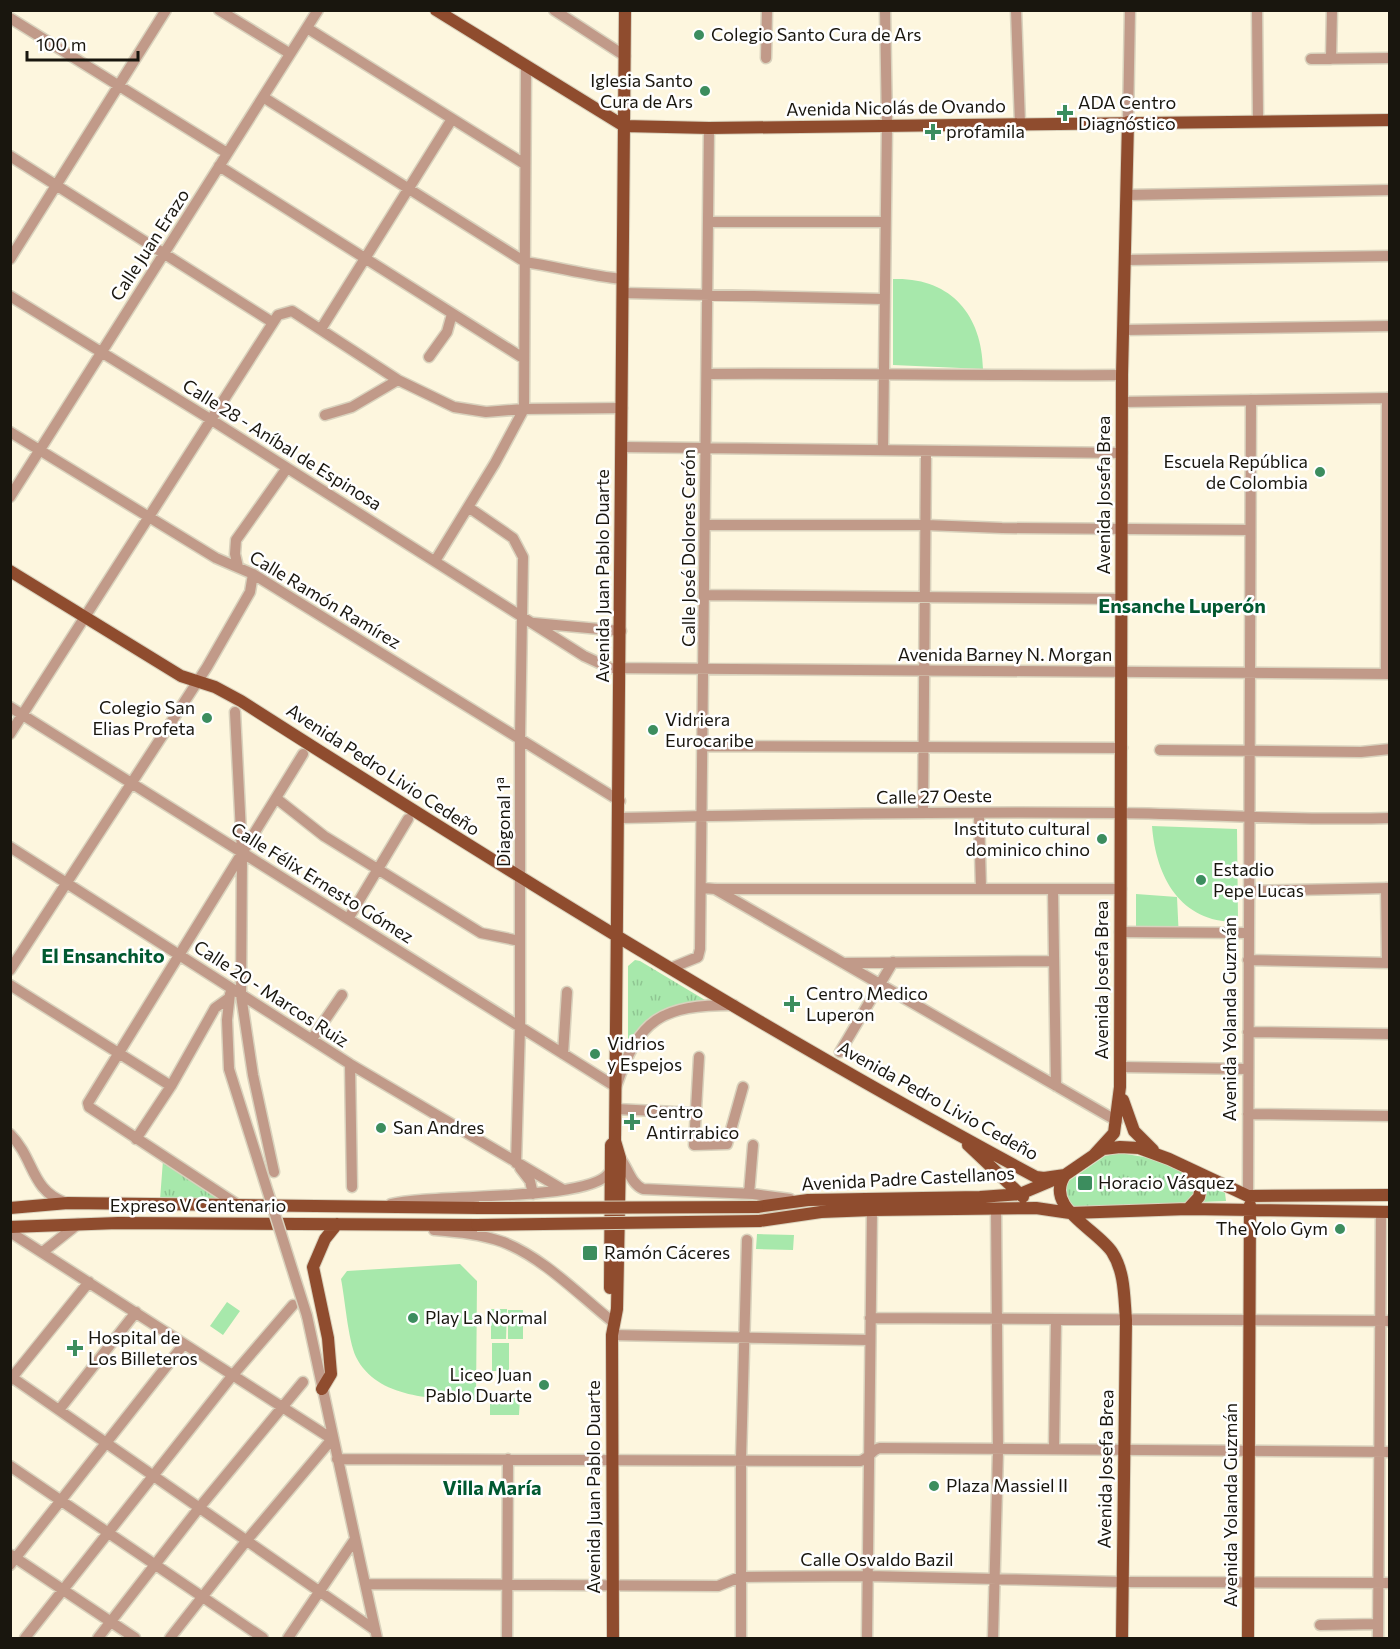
<svg xmlns="http://www.w3.org/2000/svg" width="1400" height="1649" font-family="Commissioner,sans-serif">
<style>
.grass{fill:#a7e8ab}
.park{fill:url(#park-tufts)}
.lines{fill:none;stroke-linecap:round;stroke-linejoin:round}
.minor-casing{stroke:#d9d2bd;stroke-width:13}
.major-casing{stroke:#d9d2bd;stroke-width:14}
.minor{stroke:#c19a89;stroke-width:10}
.major{stroke:#8f4c2e;stroke-width:12}
.minor-bridge-casing{stroke:#d9d2bd;stroke-width:13;stroke-linecap:butt}
.major-bridge-casing{stroke:#d9d2bd;stroke-width:14;stroke-linecap:butt}
.minor-bridge{stroke:#c19a89;stroke-width:10}
.major-bridge{stroke:#8f4c2e;stroke-width:12}
.poi-dot{fill:#3c8d5e;stroke:#fff;stroke-width:2}
.labels{text-anchor:middle;stroke-width:5;stroke-linejoin:round;paint-order:stroke}
.poi-label{font-size:18px;fill:#19160e;stroke:#fff;text-anchor:start}
.street-label{font-size:18px;fill:#19160e;stroke:#fff}
.neighbourhood-label{font-size:20px;font-weight:bold;fill:#015931;stroke:#fff}
</style>
<defs>
<pattern id="park-tufts" width="24" height="20" patternUnits="userSpaceOnUse" patternTransform="scale(1.5)"><rect width="24" height="20" fill="#a7e8ab"/><path d="M3 7l-1-3M5 7V3M7 7l1-3M15 17l-1-3M17 17v-4M19 17l1-3" fill="none" stroke="#8fc692"/></pattern>
</defs>
<rect width="100%" height="100%" fill="#fdf6de"/>
<!-- grass -->
<path class="grass" d="M893,279C950,277 982,314 983,369L893,365Z
M1152,826L1237,829L1238,922C1181,923 1156,878 1152,826Z
M1136,894L1177,897L1179,939L1136,938Z
M757,1234L794,1235L793,1250L756,1249Z
M460,1264L477,1281L476,1400C435,1399 377,1399 356,1357C348,1340 345,1299 341,1279L347,1271Z
M227,1302L240,1311L223,1335L210,1326Z
M491,1309H507L506,1339H491Z
M508,1310H523V1339H508Z
M492,1343H509V1371H492Z
M490,1398H520L519,1415H490Z"/>
<!-- park -->
<path class="park" d="M635,960L640,961L705,1000L657,1013L628,1042V966Z
M1120,1153L1168,1161L1225,1193L1226,1201L1074,1207L1066,1197V1183L1105,1156Z
M163,1160L228,1201L160,1200Z"/>
<g class="lines">
<!-- minor casing -->
<g class="minor-casing">
<path id="minor" d="M219,10L289,53
M554,10L625,56
M1016,10L1020,124
M1257,10L1258,119
M10,18L227,153
M307,28L523,163
M766,58L767,10
M1311,59L1390,58
M1331,59L1332,10
M263,97L525,262C558,267 590,276 623,279
M1128,122L1130,10
M10,156L272,322
M219,166L523,358
M1127,195L1390,190
M708,222H885
M10,259L166,10
M1126,260L1390,256
M623,293L883,299
M10,296L210,419L584,656L610,668L1390,674
M321,329L452,119
M1124,330L1390,326
M429,357L447,332L452,314
M707,374C845,373 984,376 1122,375
M1122,402L1390,398
M325,415L352,407L398,380
M10,432L216,558L253,574L620,801
M622,447L1122,453
M883,450L887,125L885,10
M10,497L318,10
M468,507L513,538L523,557L520,738V1027L516,1163
M706,525H926L1002,528L1250,530
M435,561L495,463L524,409L526,68
M238,567L235,554L236,540L287,468
M705,595L1121,599
M534,623L621,631
M1386,674L1387,398
M10,707L616,1087C639,1018 661,1005 734,1005
M235,712L242,853L241,995L253,1075L274,1172
M10,734L278,315L292,311L398,380L454,407L486,412L524,409L622,408
M704,746L1122,748
M1160,750L1361,752L1390,749
M277,799L324,836L481,933L520,941
M923,813L926,451
M979,814L981,889
M620,818C786,814 952,811 1118,813C1209,814 1299,821 1390,818
M10,847L350,1064L562,1189
M703,888L715,889L1117,1121
M1386,888L1387,962
M716,889H1121
M1053,889L1056,1086
M1249,891L1390,888
M348,919L408,819
M1120,932L1248,933
M1248,960L1390,963
M843,963L1054,961
M671,968L698,957L700,949L709,128
M10,970L207,667L250,592L253,574
M10,985L171,1086
M1248,1032L1390,1034
M312,1039L342,995
M840,1052L893,962
M563,1054L567,992
M699,1057L694,1145L727,1144L743,1087
M350,1064L352,1187
M1120,1067L1248,1069
M229,1069L227,1020L230,994
M616,1109L694,1113
M1248,1114L1390,1116
M10,1134C35,1159 30,1190 66,1203
M136,1139L171,1086L215,1008L229,998
M620,1158C628,1168 631,1184 643,1189L753,1194L790,1199
M520,1168L530,1181L533,1194
M749,1194L753,1145
M1248,1196L1251,400
M391,1204C432,1193 589,1202 609,1173
M238,1205L89,1107L88,1103L303,754
M434,1230C457,1232 481,1234 503,1242C544,1258 579,1295 613,1322
M10,1232L332,1439L247,1540L170,1638
M44,1251L78,1224
M307,1316C331,1424 353,1531 377,1638
M870,1318L1390,1321
M612,1335L869,1340
M10,1376L375,1630
M10,1380L89,1282
M59,1410L136,1312
M1054,1449L1056,1320
M337,1459L860,1461C869,1459 872,1449 880,1448L1390,1452
M10,1466L263,1638
M11,1555L135,1638
M10,1565L184,1344
M367,1584L718,1586L740,1577L867,1576L1123,1582L1390,1583
M1320,1625L1378,1624
M25,1638L232,1376L293,1305
M98,1638L199,1508L303,1382
M288,1638L355,1539
M507,1638L508,1459
M741,1638V1459L747,1240
M867,1638L872,1210
M993,1638L998,1451L996,1208
M1378,1638L1381,1212"/>
</g>
<!-- major casing -->
<g class="major-casing">
<path id="major" d="M436,10L624,126L709,128L1390,120
M10,571L181,676L215,687L241,701C501,867 764,1031 1036,1177L1044,1178L1065,1175
M1123,1100L1134,1131L1153,1150
M968,1145L1023,1197
M1093,1156L1114,1133L1120,1087L1122,375L1128,122
M1187,1168L1201,1187L1199,1197L1188,1209
M1065,1175C1043,1207 1097,1229 1112,1252C1125,1272 1124,1297 1126,1320L1122,1638
M757,1207L808,1200L980,1197L1020,1194L1065,1175L1103,1149L1120,1147L1139,1148L1169,1159L1248,1196L1390,1195
M10,1208L68,1203L479,1208
M759,1221L821,1212L872,1210L1036,1208L1070,1213L1188,1209L1390,1212
M10,1227L118,1223L477,1225
M610,1288L611,1145L614,1142
M322,1389L331,1374L328,1338L313,1267L325,1239L337,1224
M613,1638L612,1335L617,1309L620,1158L615,1141L625,10
M1248,1638L1250,1205"/>
</g>
<!-- minor -->
<use href="#minor" class="minor"/>
<!-- major -->
<use href="#major" class="major"/>
<!-- minor-bridge casing -->
<g class="minor-bridge-casing">
<path id="minor-bridge" d="M229,1069L307,1316"/>
</g>
<!-- major-bridge casing -->
<g class="major-bridge-casing">
<path id="major-bridge" d="M479,1208L757,1207
M477,1225L759,1221"/>
</g>
<!-- minor-bridge -->
<use href="#minor-bridge" class="minor-bridge"/>
<!-- major-bridge -->
<use href="#major-bridge" class="major-bridge"/>
</g>
<!-- markers -->
<g class="poi-dot">
<circle cx="699" cy="35" r="6"/>
<circle cx="705" cy="91" r="6"/>
<path d="M1062 104h6v6h6v6h-6v6h-6v-6h-6v-6h6z"/>
<path d="M930 123h6v6h6v6h-6v6h-6v-6h-6v-6h6z"/>
<circle cx="1320" cy="472" r="6"/>
<circle cx="207" cy="718" r="6"/>
<circle cx="653" cy="730" r="6"/>
<circle cx="1102" cy="839" r="6"/>
<circle cx="1201" cy="880" r="6"/>
<path d="M789 995h6v6h6v6h-6v6h-6v-6h-6v-6h6z"/>
<circle cx="595" cy="1054" r="6"/>
<path d="M629 1113h6v6h6v6h-6v6h-6v-6h-6v-6h6z"/>
<circle cx="381" cy="1128" r="6"/>
<rect x="1077" y="1175" width="16" height="16" rx="3"/>
<circle cx="1340" cy="1229" r="6"/>
<rect x="582" y="1245" width="16" height="16" rx="3"/>
<circle cx="413" cy="1318" r="6"/>
<path d="M72 1339h6v6h6v6h-6v6h-6v-6h-6v-6h6z"/>
<circle cx="544" cy="1385" r="6"/>
<circle cx="934" cy="1486" r="6"/>
</g>
<g class="labels">
<!-- poi labels -->
<g class="poi-label">
<text x="711" y="41">Colegio Santo Cura de Ars</text>
<text x="693" y="87" text-anchor="end">Iglesia Santo<tspan x="693" dy="21">Cura de Ars</tspan></text>
<text x="1078" y="109">ADA Centro<tspan x="1078" dy="21">Diagnóstico</tspan></text>
<text x="946" y="138">profamila</text>
<text x="1308" y="468" text-anchor="end">Escuela República<tspan x="1308" dy="21">de Colombia</tspan></text>
<text x="195" y="714" text-anchor="end">Colegio San<tspan x="195" dy="21">Elias Profeta</tspan></text>
<text x="665" y="726">Vidriera<tspan x="665" dy="21">Eurocaribe</tspan></text>
<text x="1090" y="835" text-anchor="end">Instituto cultural<tspan x="1090" dy="21">dominico chino</tspan></text>
<text x="1213" y="876">Estadio<tspan x="1213" dy="21">Pepe Lucas</tspan></text>
<text x="806" y="1000">Centro Medico<tspan x="806" dy="21">Luperon</tspan></text>
<text x="607" y="1050">Vidrios<tspan x="607" dy="21">y Espejos</tspan></text>
<text x="646" y="1118">Centro<tspan x="646" dy="21">Antirrabico</tspan></text>
<text x="393" y="1134">San Andres</text>
<text x="1098" y="1189">Horacio Vásquez</text>
<text x="1328" y="1235" text-anchor="end">The Yolo Gym</text>
<text x="604" y="1259">Ramón Cáceres</text>
<text x="425" y="1324">Play La Normal</text>
<text x="88" y="1344">Hospital de<tspan x="88" dy="21">Los Billeteros</tspan></text>
<text x="532" y="1381" text-anchor="end">Liceo Juan<tspan x="532" dy="21">Pablo Duarte</tspan></text>
<text x="946" y="1492">Plaza Massiel II</text>
</g>
<!-- street labels -->
<g class="street-label">
<text transform="translate(896 108) rotate(-1)" y="6">Avenida Nicolás de Ovando</text>
<text transform="translate(150 245) rotate(-57)" y="6">Calle Juan Erazo</text>
<text transform="translate(282 445) rotate(32)" y="6">Calle 28 - Aníbal de Espinosa</text>
<text transform="translate(1104 495) rotate(-90)" y="6">Avenida Josefa Brea</text>
<text transform="translate(689 548) rotate(-90)" y="6">Calle José Dolores Cerón</text>
<text transform="translate(603 576) rotate(-90)" y="6">Avenida Juan Pablo Duarte</text>
<text transform="translate(325 600) rotate(31)" y="6">Calle Ramón Ramírez</text>
<text x="1005" y="661">Avenida Barney N. Morgan</text>
<text transform="translate(383 770) rotate(33)" y="6">Avenida Pedro Livio Cedeño</text>
<text transform="translate(934 797) rotate(-1)" y="6">Calle 27 Oeste</text>
<text transform="translate(504 822) rotate(-90)" y="6">Diagonal 1ª</text>
<text transform="translate(322 883) rotate(32)" y="6">Calle Félix Ernesto Gómez</text>
<text transform="translate(1102 980) rotate(-90)" y="6">Avenida Josefa Brea</text>
<text transform="translate(271 994) rotate(33)" y="6">Calle 20 - Marcos Ruiz</text>
<text transform="translate(1230 1019) rotate(-90)" y="6">Avenida Yolanda Guzmán</text>
<text transform="translate(938 1101) rotate(29)" y="6">Avenida Pedro Livio Cedeño</text>
<text transform="translate(908 1179) rotate(-3)" y="6">Avenida Padre Castellanos</text>
<text x="198" y="1212">Expreso V Centenario</text>
<text transform="translate(1106 1469) rotate(-89)" y="6">Avenida Josefa Brea</text>
<text transform="translate(594 1487) rotate(-90)" y="6">Avenida Juan Pablo Duarte</text>
<text transform="translate(1231 1505) rotate(-90)" y="6">Avenida Yolanda Guzmán</text>
<text x="877" y="1566">Calle Osvaldo Bazil</text>
</g>
<!-- neighbourhood labels -->
<g class="neighbourhood-label">
<text x="1182" y="613">Ensanche Luperón</text>
<text x="103" y="963">El Ensanchito</text>
<text x="492" y="1495">Villa María</text>
</g>
</g>
<!-- border -->
<rect width="1400" height="1649" fill="none" stroke="#19160e" stroke-width="24"/>
<!-- scale -->
<path d="M27 51v9h111v-9" fill="none" stroke="#19160e" stroke-width="3"/>
<text x="36" y="51" font-size="18" fill="#19160e" stroke="#ffffff" stroke-width="4.5" paint-order="stroke">100 m</text>
</svg>
